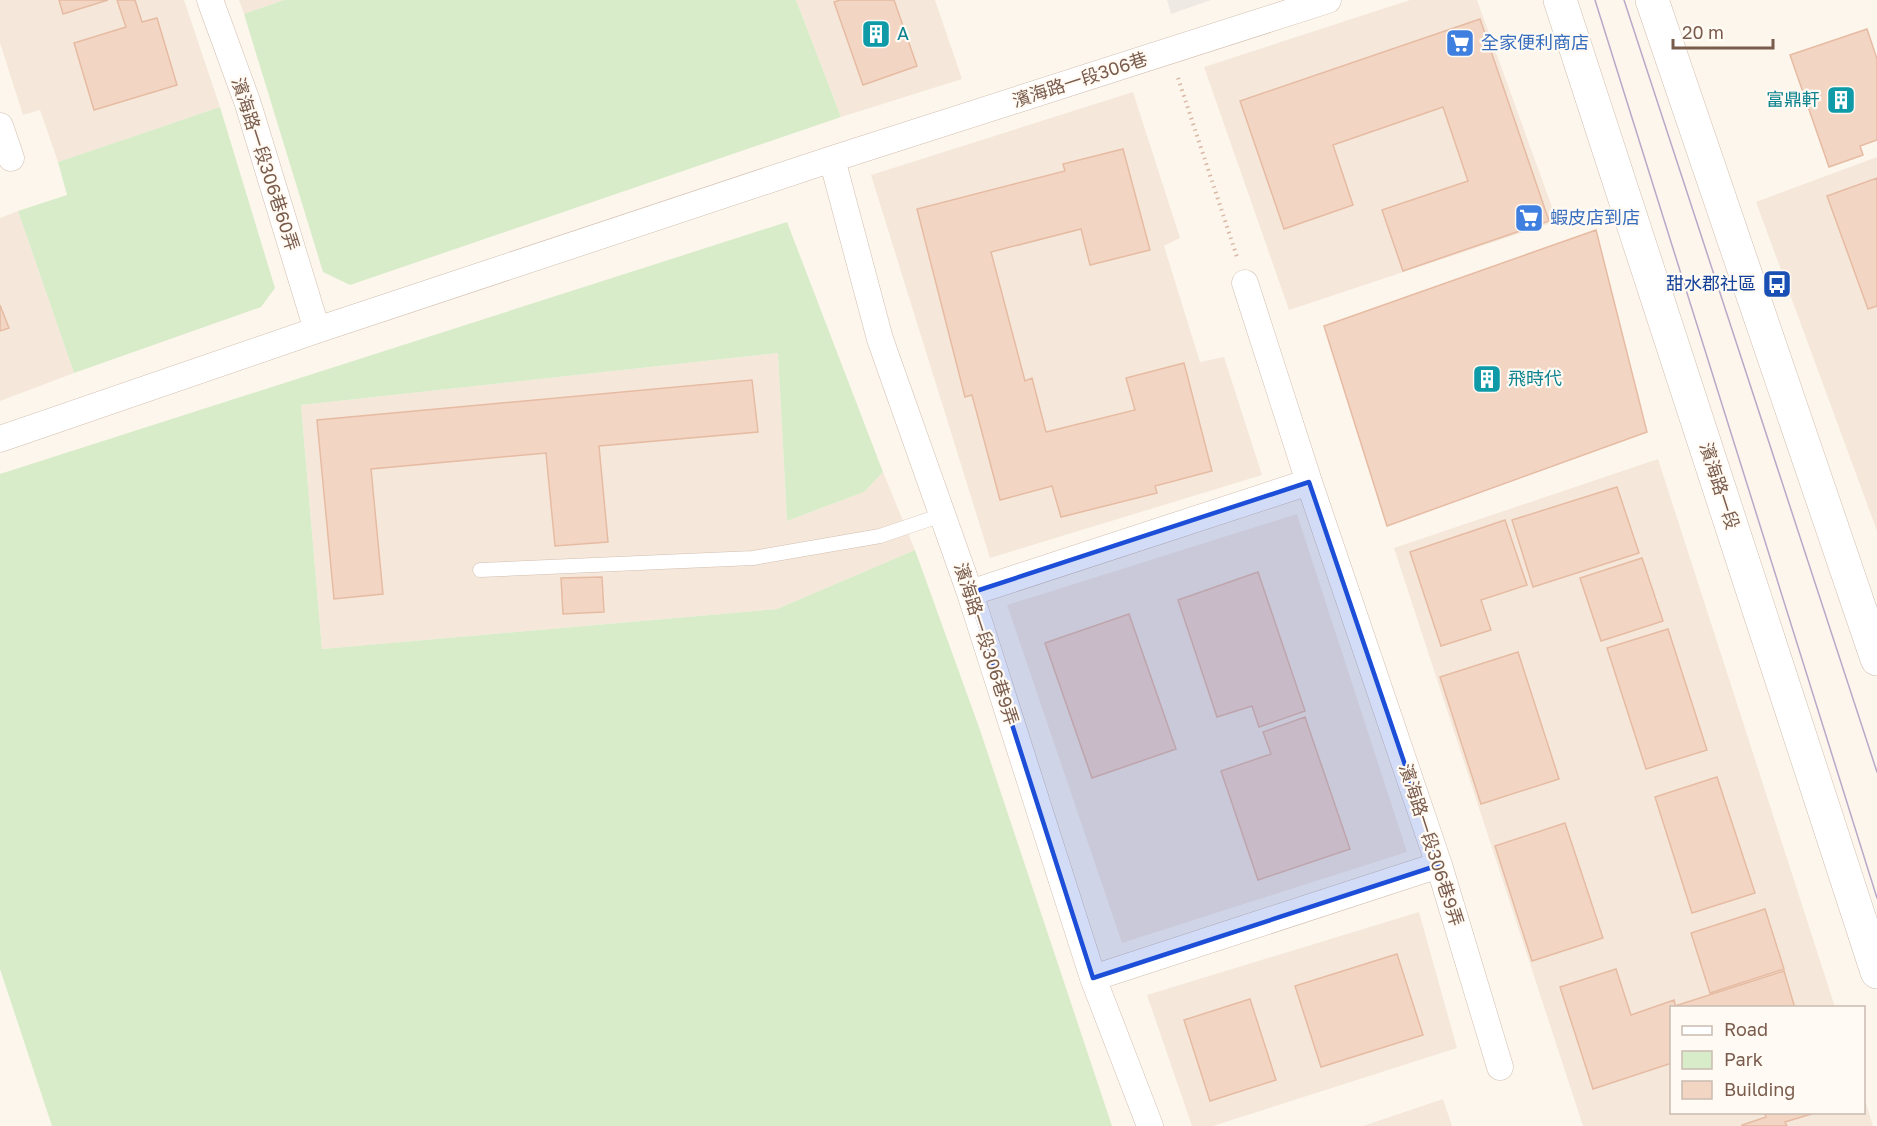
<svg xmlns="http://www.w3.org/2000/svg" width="1877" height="1126" font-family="'Golos Text','Noto Sans TC',sans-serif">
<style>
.residential{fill:#f5e8da}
.industrial{fill:#efe9e4}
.green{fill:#d8ecc9}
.building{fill:#f3d5c3;stroke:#e6bba3;stroke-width:1.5}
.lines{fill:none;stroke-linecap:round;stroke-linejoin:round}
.service-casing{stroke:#d1beb0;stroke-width:15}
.minor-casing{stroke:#d1beb0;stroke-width:27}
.tertiary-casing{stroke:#d1beb0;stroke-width:34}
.path{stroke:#d9b8a5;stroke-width:4;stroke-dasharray:1.5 4.5;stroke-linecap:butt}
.service{stroke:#fff;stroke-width:14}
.minor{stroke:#fff;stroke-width:26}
.tertiary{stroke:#fff;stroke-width:33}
.tram{stroke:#b9a8c9;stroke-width:1.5}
.marked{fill:#1d4ed8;fill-opacity:0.2;stroke:#1d4ed8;stroke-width:4.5;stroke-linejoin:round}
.labels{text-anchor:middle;stroke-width:4.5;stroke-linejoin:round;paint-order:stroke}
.culture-label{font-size:18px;fill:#0d838f;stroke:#fffaf3;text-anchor:start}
.shop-label{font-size:18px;fill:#366cbe;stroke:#fffaf3;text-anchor:start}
.street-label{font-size:18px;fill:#7a5c4d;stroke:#fffaf3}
.transit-label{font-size:18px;fill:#164399;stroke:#fffaf3;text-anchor:end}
</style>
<rect width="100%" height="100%" fill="#fdf6ec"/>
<!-- residential -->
<path class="residential" d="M0,0H184L220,107L58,162L40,110L23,115L0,43Z
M239,0H284L244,14Z
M796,0H935L962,79L841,117Z
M1410,0H1477L1557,221L1289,310L1204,67Z
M1133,92L1180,238L1164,246L1200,362L1224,357L1262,475L990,558L871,175Z
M1877,157V531L1756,202Z
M18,211L74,373L0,401V218Z
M778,353L787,521L864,492L883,472L915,550L777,609L322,649L301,405Z
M1658,459L1835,1007L1672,1008V1112H1864V1097L1873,1126H1583L1394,548Z
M1297,514L1407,852L1122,943L1007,605Z
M1419,912L1457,1048L1213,1126H1192L1147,995Z
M1443,1099L1452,1126H1363Z"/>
<!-- industrial -->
<path class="industrial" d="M1167,0H1211L1171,14Z"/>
<!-- green -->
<path class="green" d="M284,0H796L841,117L350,285L323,272L244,14Z
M220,107L275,288L261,307L74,373L18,211L67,195L58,162Z
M787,222L883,472L864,492L787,521L778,353L301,405L322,649L777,609L915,550L980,730L1112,1126H52L0,969V474Z"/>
<!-- building -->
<path class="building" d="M59,0H108L63,14Z
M117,0H135L142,22L157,18L177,85L94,110L74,43L126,27Z
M840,0H894L917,66L863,85L834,2Z
M1480,19L1549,221L1403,271L1382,210L1468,181L1443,107L1333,145L1353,205L1284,229L1240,101Z
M1867,29L1877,59V140L1860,146L1863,155L1829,167L1790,55Z
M1123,149L1150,250L1090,265L1081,229L991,252L1025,381L1032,378L1046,432L1135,410L1126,378L1184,363L1212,471L1155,486L1157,493L1061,517L1052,486L1000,500L972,395L965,397L917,209L1065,171L1063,164Z
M1877,178V306L1868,309L1827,196Z
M1596,230L1647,432L1387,526L1324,326Z
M0,305L9,328L0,331Z
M752,380L758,432L599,446L608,542L555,546L546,453L371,469L383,594L334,599L317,420Z
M1617,487L1639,553L1533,587L1512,520Z
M1505,520L1527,585L1481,600L1491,630L1441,646L1410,552Z
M1642,558L1663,621L1601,641L1580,578Z
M1258,572L1305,711L1259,727L1252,706L1217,717L1178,600Z
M602,577L604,612L563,614L561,578Z
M1129,614L1176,749L1092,778L1045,643Z
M1668,629L1707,750L1646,769L1607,648Z
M1518,652L1559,779L1481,804L1440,677Z
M1305,717L1350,849L1258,880L1221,771L1271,754L1263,732Z
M1717,777L1755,893L1692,913L1655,797Z
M1565,823L1603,938L1532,961L1495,846Z
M1765,909L1784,969L1710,993L1691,933Z
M1397,954L1423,1035L1321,1067L1295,986Z
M1616,969L1631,1015L1674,1000L1676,1008H1672V1063L1593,1089L1560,987Z
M1784,971L1795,1008H1676L1675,1006Z
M1250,999L1276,1080L1210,1101L1184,1020Z
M1764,1112H1818L1785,1122L1787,1126H1742V1125L1766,1117Z"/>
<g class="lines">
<!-- service casing -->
<g class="service-casing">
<path id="service" d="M480,570L753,558L880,536L942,515"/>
</g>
<!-- minor casing -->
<g class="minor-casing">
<path id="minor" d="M210,0L248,104L317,330
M0,126L11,158
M832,159L880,339L970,593L1093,978L1150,1126
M1245,283L1309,482L1439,865L1500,1067
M0,439L317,330L832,159L1328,0
M970,593L1309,482
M1093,978L1439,865"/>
</g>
<!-- tertiary casing -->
<g class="tertiary-casing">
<path id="tertiary" d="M1560,0L1877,972
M1652,0L1877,659"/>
</g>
<!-- path -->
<path class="path" d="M1178,78L1237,257"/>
<!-- service -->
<use href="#service" class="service"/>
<!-- minor -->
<use href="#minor" class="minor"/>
<!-- tertiary -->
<use href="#tertiary" class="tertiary"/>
<!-- tram -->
<path class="tram" d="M1595,0L1877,898
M1624,0L1877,772"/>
</g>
<!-- marked area -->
<path class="marked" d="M1309,482L1439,865L1093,978L970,593Z"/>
<!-- icons -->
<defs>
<g id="building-square" transform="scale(1.5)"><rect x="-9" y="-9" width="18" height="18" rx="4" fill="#0f9aa8" stroke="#fffaf3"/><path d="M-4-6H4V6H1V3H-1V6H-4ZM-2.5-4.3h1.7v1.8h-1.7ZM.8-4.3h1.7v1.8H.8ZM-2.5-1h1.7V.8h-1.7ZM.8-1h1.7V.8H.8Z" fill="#fff"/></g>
<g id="supermarket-square" transform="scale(1.5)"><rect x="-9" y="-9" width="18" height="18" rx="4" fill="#3f7fe0" stroke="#fffaf3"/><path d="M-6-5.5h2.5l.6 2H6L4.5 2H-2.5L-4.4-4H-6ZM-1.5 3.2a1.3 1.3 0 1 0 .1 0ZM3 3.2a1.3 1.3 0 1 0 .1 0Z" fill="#fff"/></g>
<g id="bus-square" transform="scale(1.5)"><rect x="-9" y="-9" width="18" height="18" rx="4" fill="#1a4fb4" stroke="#fffaf3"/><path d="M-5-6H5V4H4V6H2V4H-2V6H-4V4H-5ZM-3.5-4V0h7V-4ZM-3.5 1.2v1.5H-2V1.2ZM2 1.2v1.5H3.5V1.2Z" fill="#fff"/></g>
</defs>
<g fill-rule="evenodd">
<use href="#building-square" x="876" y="34"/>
<use href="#supermarket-square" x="1460" y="43"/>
<use href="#building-square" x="1841" y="100"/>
<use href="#supermarket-square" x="1529" y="218"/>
<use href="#bus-square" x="1777" y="284"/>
<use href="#building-square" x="1487" y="379"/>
</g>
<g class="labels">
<!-- culture labels -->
<g class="culture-label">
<text x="897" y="40">A</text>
<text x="1820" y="106" text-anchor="end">富鼎軒</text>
<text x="1508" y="385">飛時代</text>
</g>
<!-- shop labels -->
<g class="shop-label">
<text x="1481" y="49">全家便利商店</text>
<text x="1550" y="224">蝦皮店到店</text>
</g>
<!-- street labels -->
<g class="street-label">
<text transform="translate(1080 80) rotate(-18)" y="6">濱海路一段306巷</text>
<text transform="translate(265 164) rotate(72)" y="6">濱海路一段306巷60弄</text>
<text transform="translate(1719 486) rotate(72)" y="6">濱海路一段</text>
<text transform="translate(986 644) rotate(72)" y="6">濱海路一段306巷9弄</text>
<text transform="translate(1431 845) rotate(72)" y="6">濱海路一段306巷9弄</text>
</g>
<!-- transit labels -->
<g class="transit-label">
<text x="1756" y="290">甜水郡社區</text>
</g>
</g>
<!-- legend -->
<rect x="1670" y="1006" width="195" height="108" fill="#fffaf3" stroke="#cabbb1" stroke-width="1.5"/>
<rect x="1682" y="1026" width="30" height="9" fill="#ffffff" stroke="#cabbb1" stroke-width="1.5"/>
<text x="1724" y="1036" font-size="18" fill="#7a5c4d">Road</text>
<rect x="1682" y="1051" width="30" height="18" fill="#d8ecc9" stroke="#cabbb1" stroke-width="1.5"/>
<text x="1724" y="1066" font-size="18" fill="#7a5c4d">Park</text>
<rect x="1682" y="1081" width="30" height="18" fill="#f3d5c3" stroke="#cabbb1" stroke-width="1.5"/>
<text x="1724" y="1096" font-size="18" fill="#7a5c4d">Building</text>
<!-- scale -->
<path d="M1673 39v9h100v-9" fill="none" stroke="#7a5c4d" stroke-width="3"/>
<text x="1682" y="39" font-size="18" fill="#7a5c4d" stroke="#fffaf3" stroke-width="4.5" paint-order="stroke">20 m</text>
</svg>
